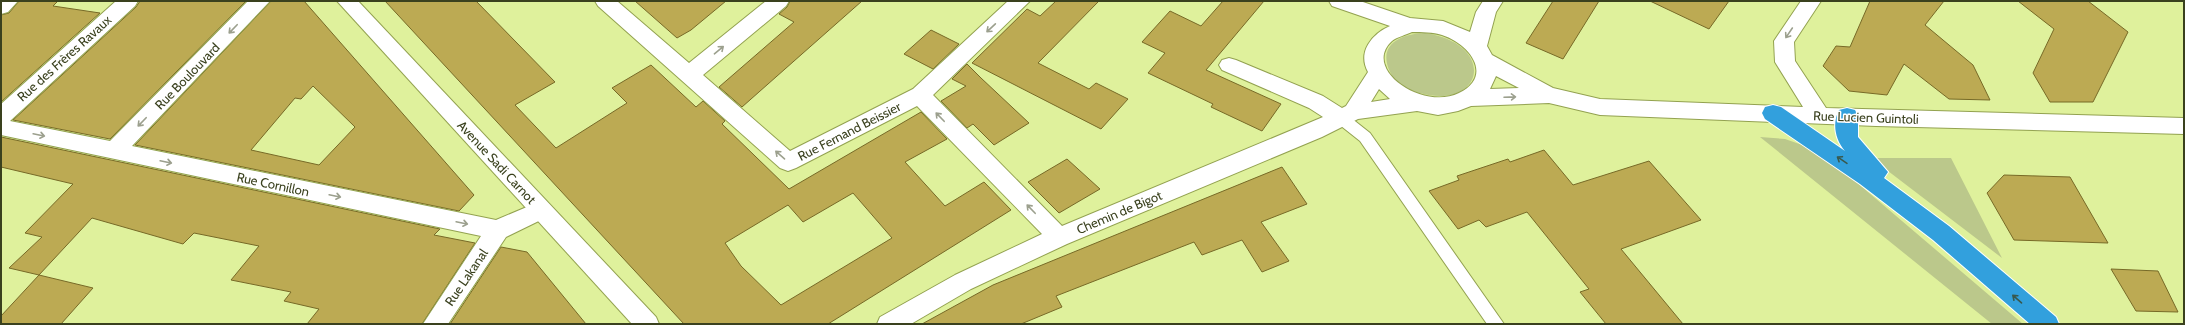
<svg xmlns="http://www.w3.org/2000/svg" width="2185" height="325" font-family="Cabin,sans-serif">
<style>
.green{fill:#bbc88b}
.building{fill:#bcaa53;stroke:#776a27;fill-rule:evenodd}
.lines{fill:none;stroke-linecap:round;stroke-linejoin:round}
.lane-casing{stroke:#93a250;stroke-width:2}
.street-casing{stroke:#93a250;stroke-width:2}
.secondary-casing{stroke:#93a250;stroke-width:2}
.highway-casing{stroke:#fff;stroke-width:2}
.lane{fill:#fff;fill-rule:evenodd}
.street{fill:#fff;fill-rule:evenodd}
.secondary{fill:#fff;fill-rule:evenodd}
.highway{fill:#32a0dd;fill-rule:evenodd}
.oneway{stroke:#9ca08e}
.oneway2{stroke:#38594e}
.labels{text-anchor:middle;stroke-width:3;stroke-linejoin:round;paint-order:stroke}
.street-label{font-size:13px;fill:#3a411e;stroke:#fff}
</style>
<rect width="100%" height="100%" fill="#dff19c"/>
<!-- green -->
<path class="green" d="M1425,33C1498,44 1484,111 1419,93C1408,91 1394,83 1390,72C1377,44 1401,34 1425,33Z
M1760,137L1785,139L1808,147L1828,158L2023,324H1992Z
M1871,158H1951L2002,258Z"/>
<!-- building -->
<path class="building" d="M19,1H58L53,6L100,13L1,102V15L9,13Z
M140,1H246L110,139L13,120L136,7Z
M271,1H304L474,195L459,211L135,145ZM313,86L355,127L319,165L251,150L295,98L301,99Z
M385,1H476L555,82L515,105L556,148L627,103L612,88L651,65L696,107L703,101L725,121L722,124L789,189L921,112L947,139L905,162L945,206L984,182L1011,210L828,324H684ZM853,193L892,238L781,305L741,266L725,243L788,205L803,222Z
M635,1H726L691,30L677,38Z
M790,1H862L742,107L719,87L794,22L779,14L787,7Z
M1056,1H1099L1038,63L1089,89L1096,83L1128,99L1101,129L972,63L1027,9L1040,16Z
M1223,1H1264L1206,70L1281,104L1262,131L1211,107L1213,104L1148,73L1165,53L1142,42L1170,11L1201,26Z
M1553,1H1599L1563,59L1526,43Z
M1650,1H1729L1709,29Z
M1870,1H1944L1925,25L1973,65L1990,100L1949,99L1904,64L1887,95L1849,91L1823,66L1836,46L1850,47Z
M2018,1H2088L2128,32L2093,102H2050L2033,73L2054,29Z
M931,30L959,44L933,69L904,54Z
M967,64L981,78L1029,123L994,145L973,124L967,128L941,101L966,86L952,79Z
M1,137L440,229L434,235L475,243L422,324H307L319,309L284,301L291,292L231,280L259,246L194,233L183,244L92,218L39,275L9,268L42,237L25,233L73,184L1,167Z
M1544,150L1573,185L1649,161L1701,220L1621,249L1683,324H1606L1580,292L1589,289L1527,212L1486,227L1479,220L1458,229L1429,191L1459,180L1457,176L1508,159L1510,162Z
M1067,159L1100,189L1059,213L1028,182Z
M1282,167L1307,204L1261,222L1289,261L1262,272L1242,240L1202,255L1194,242L1056,296L1062,307L1021,324H922L993,285Z
M2004,175L2070,177L2108,243L2014,240L1987,193Z
M501,247L527,252L586,324H450Z
M2111,269L2158,271L2178,312L2136,311Z
M39,275L93,288L61,324H1V316Z"/>
<g class="lines">
<!-- lane casing -->
<g class="lane-casing">
<path id="lane" d="M1341,113L1346,114L1370,133L1504,324H1487L1360,141L1336,122L1334,118L1336,114Z"/>
</g>
<!-- street casing -->
<g class="street-casing">
<path id="street" d="M1,1H18L8,12L1,14Z
M116,1H138L135,6L10,121L110,141L248,1H270L132,146L496,220L541,201L549,204L552,210L549,216L506,237L448,324H423L481,236L1,135V104Z
M595,1H617L689,63L766,1H789L786,6L703,75L790,151L913,89L1008,1H1030L933,95L1062,226L1323,117L1309,108L1222,70L1219,65L1222,60L1229,58L1236,60L1323,96L1342,108L1346,106L1368,72C1357,52 1372,34 1390,26L1332,6L1329,1H1360L1410,18L1443,21L1470,32L1476,12L1483,1H1503L1496,12L1487,46L1492,55L1553,88L1600,99L1803,107L1775,62L1774,41L1801,1H1821L1794,42L1795,61L1826,108L2184,118V134L1876,126L1600,115L1549,103L1471,106L1458,111L1438,115L1417,111L1358,119L1322,137L1067,244L971,289L911,324H877L880,317L955,275L1042,234L917,106L796,168L788,171L780,168L598,6ZM1412,32C1422,32 1433,32 1442,35C1470,44 1494,76 1459,93C1423,111 1361,69 1392,41C1397,37 1406,35 1412,32ZM1496,76L1519,88L1490,89ZM1379,89L1390,99L1371,102Z"/>
</g>
<!-- secondary casing -->
<g class="secondary-casing">
<path id="secondary" d="M337,1H358L656,317L659,324H632Z"/>
</g>
<!-- highway casing -->
<g class="highway-casing">
<path id="highway" d="M1773,105L1781,107L1845,151C1835,140 1832,123 1839,110L1847,108L1855,110L1858,116V137L1888,172L1884,178L1949,226L2056,317L2059,324H2030L1933,240L1860,184L1765,119L1762,113L1765,107Z"/>
</g>
<!-- lane -->
<use href="#lane" class="lane"/>
<!-- street -->
<use href="#street" class="street"/>
<!-- secondary -->
<use href="#secondary" class="secondary"/>
<!-- highway -->
<use href="#highway" class="highway"/>
</g>
<!-- one-way arrows -->
<defs><path id="oneway-shaft" d="M-6 0H5M1.5-3L5.5 0L1.5 3" fill="none" stroke-width="1.6" stroke-linecap="round" stroke-linejoin="round"/></defs>
<g class="oneway">
<use href="#oneway-shaft" transform="translate(991 28) rotate(137)"/>
<use href="#oneway-shaft" transform="translate(233 29) rotate(134)"/>
<use href="#oneway-shaft" transform="translate(1789 33) rotate(124)"/>
<use href="#oneway-shaft" transform="translate(719 50) rotate(-40)"/>
<use href="#oneway-shaft" transform="translate(1510 97) rotate(-2)"/>
<use href="#oneway-shaft" transform="translate(940 117) rotate(-134)"/>
<use href="#oneway-shaft" transform="translate(142 122) rotate(134)"/>
<use href="#oneway-shaft" transform="translate(39 135) rotate(12)"/>
<use href="#oneway-shaft" transform="translate(780 155) rotate(-139)"/>
<use href="#oneway-shaft" transform="translate(166 162) rotate(12)"/>
<use href="#oneway-shaft" transform="translate(335 196) rotate(12)"/>
<use href="#oneway-shaft" transform="translate(1031 209) rotate(-134)"/>
<use href="#oneway-shaft" transform="translate(462 223) rotate(12)"/>
</g>
<g class="oneway2">
<use href="#oneway-shaft" transform="translate(1842 160) rotate(-146)"/>
<use href="#oneway-shaft" transform="translate(2017 299) rotate(-139)"/>
</g>
<g class="labels">
<!-- street labels -->
<g class="street-label">
<text transform="translate(64 58) rotate(-42)" y="5">Rue des Frères Ravaux</text>
<text transform="translate(187 76) rotate(-46)" y="5">Rue Boulouvard</text>
<text transform="translate(1866 117) rotate(2)" y="5">Rue Lucien Guintoli</text>
<text transform="translate(849 131) rotate(-27)" y="5">Rue Fernand Beissier</text>
<text transform="translate(497 162) rotate(47)" y="5">Avenue Sadi Carnot</text>
<text transform="translate(273 184) rotate(12)" y="5">Rue Cornillon</text>
<text transform="translate(1119 212) rotate(-23)" y="5">Chemin de Bigot</text>
<text transform="translate(466 277) rotate(-56)" y="5">Rue Lakanal</text>
</g>
</g>
<!-- border -->
<rect width="2185" height="325" fill="none" stroke="#3a411e" stroke-width="4"/>
</svg>
